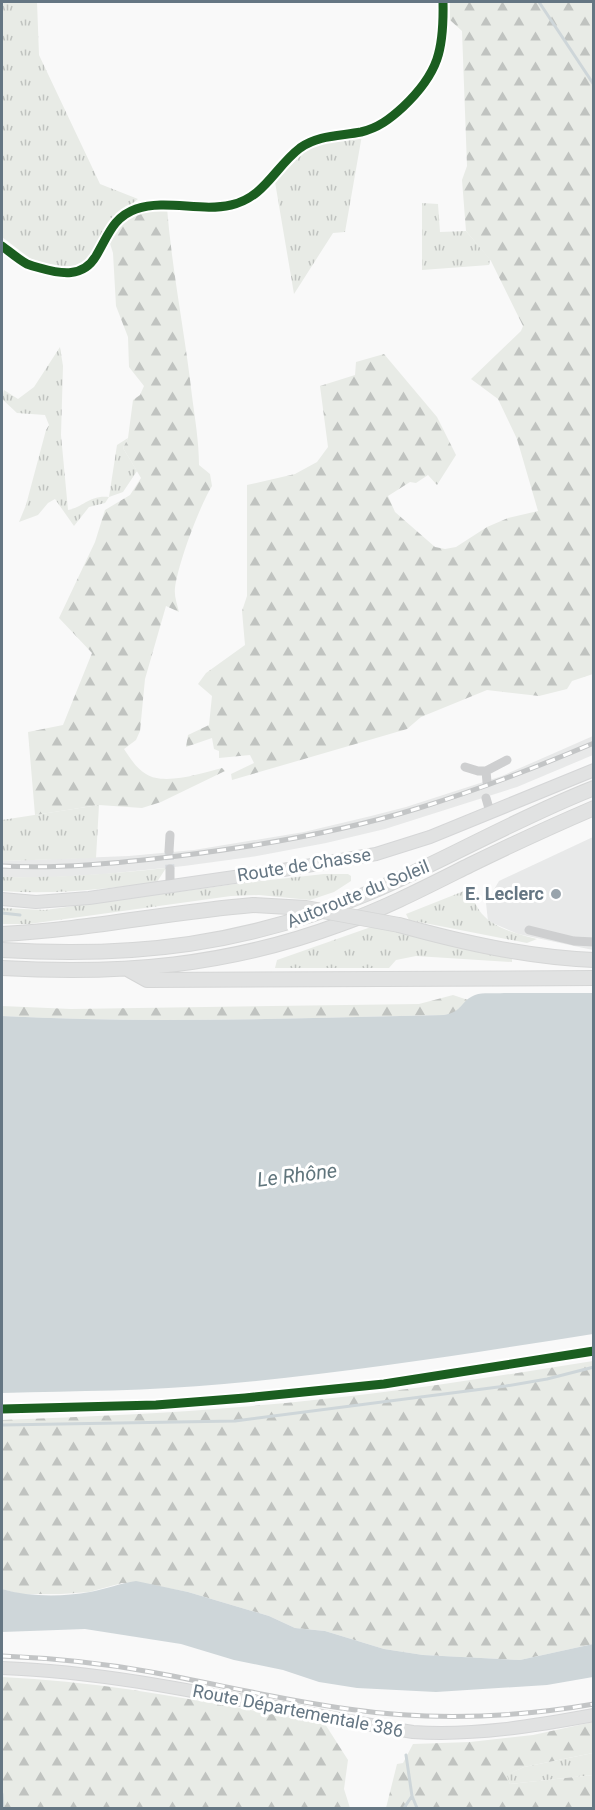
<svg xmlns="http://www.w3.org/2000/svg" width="595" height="1810" font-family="Roboto,sans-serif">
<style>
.built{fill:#e8e9e9}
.grass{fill:url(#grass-tufts)}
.forest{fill:url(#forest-firs)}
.water{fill:#ced6d9}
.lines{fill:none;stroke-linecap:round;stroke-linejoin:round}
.stream{stroke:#ced6d9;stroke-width:3}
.minor-tunnel{stroke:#d4d8dc;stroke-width:9;stroke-dasharray:9 4.5;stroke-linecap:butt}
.major-casing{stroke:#d5d6d7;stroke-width:14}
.highway-casing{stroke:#d5d6d6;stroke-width:16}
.minor{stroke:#cecfd0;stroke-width:9}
.major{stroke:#e1e2e2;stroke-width:12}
.highway{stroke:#e1e2e2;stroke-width:14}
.rail-casing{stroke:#c3c5c6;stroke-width:5}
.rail{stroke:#fff;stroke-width:3;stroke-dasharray:9;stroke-linecap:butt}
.highway-bridge-casing{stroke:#d5d6d6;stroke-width:16;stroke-linecap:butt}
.highway-bridge{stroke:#e1e2e2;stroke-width:14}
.cycleway-casing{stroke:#fff;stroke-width:13}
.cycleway{stroke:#1b5e20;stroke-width:9}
.poi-dot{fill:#99a4ac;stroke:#fff;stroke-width:2}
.labels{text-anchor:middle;stroke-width:6;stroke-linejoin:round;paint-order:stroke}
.street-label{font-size:18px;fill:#657683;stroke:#fff}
.poi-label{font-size:18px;font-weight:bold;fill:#657683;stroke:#fff;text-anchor:end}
.water-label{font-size:20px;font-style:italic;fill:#60757c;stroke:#fff}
</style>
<defs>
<pattern id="grass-tufts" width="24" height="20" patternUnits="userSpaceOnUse" patternTransform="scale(1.5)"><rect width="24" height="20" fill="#e8ebe6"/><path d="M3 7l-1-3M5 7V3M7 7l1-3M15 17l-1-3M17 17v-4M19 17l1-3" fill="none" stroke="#c0c3c0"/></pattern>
<pattern id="forest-firs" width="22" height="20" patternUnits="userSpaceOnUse" patternTransform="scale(1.5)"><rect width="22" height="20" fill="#e8ebe6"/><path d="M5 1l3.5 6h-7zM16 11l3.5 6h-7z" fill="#c0c3c0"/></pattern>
</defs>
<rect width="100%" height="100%" fill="#f9f9f9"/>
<!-- built -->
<path class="built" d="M593,736V755L517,787L385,829L326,843L257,856L184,866L106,874L39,878L2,877V861L129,856L194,850L304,832L371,816L406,807L502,776Z
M593,837V950L518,934L488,921L486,903L499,881Z"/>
<!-- grass -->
<path class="grass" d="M2,2H37L39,55L100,184L138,199L111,220L88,258L77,266H56L31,259L2,237Z
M362,135L345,232L333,233L294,294L275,182C284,172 293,159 304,150C320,137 343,138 362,135Z
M422,203L438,204L440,232L466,231L490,259L489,265L422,270Z
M60,347L63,366L61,435L68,510C84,507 89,495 109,497L117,445L128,438L123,448L137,471L123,492L109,497L105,503L89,507L74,526L55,499L48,503L38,515L19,522L26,505L46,430L49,425L45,415L17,413L2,399L4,390L18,399L34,387Z
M99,805L96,858L2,861V820Z
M166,868L157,882C105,889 54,895 2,891V877C57,878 111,874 166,868Z
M324,874H348L351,876V881L334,892L310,900L259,895L231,896L29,924H2V908L45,910L235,884Z
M469,889C472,896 475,904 479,910C491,928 517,934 537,939L527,943L409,920L406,914Z
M371,927L385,928L512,957V962L416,956L396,960L389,968H275L277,960Z
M593,1753V1775L510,1784L506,1775L524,1767Z"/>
<!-- forest -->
<path class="forest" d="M450,2H593V674L572,681L567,689L539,696L487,690L421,717L407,729L232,780L231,774L254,763L250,755L219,758V751L214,749L212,738L186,747L188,735L209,725L212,696L198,684L206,673L245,645L242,611L247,596V485L295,474L317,462L328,447L320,386L355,375L356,362L384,354L437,417L456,455L437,485L428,475L416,483L410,482L388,496L395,512L435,547L445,549L456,547L487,527L508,518L538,511L517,439L498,399L471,379L521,331L523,326L491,261L466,231L462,180L467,166L462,31L450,20Z
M167,208C172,271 185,333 192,396C195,419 199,442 199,465L210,474L212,486C199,507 178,564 175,588C174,596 177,604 179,612L166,606L145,679L140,731L136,740L124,749C130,758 136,768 146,774C164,786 202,773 222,768L225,771L161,802L142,808L99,805L35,815L28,732L63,725L92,653L59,618L95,542L105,510L130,495L141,478L123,448L128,438L133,400L140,395L144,386L129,367L128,337L116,306L113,253L108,237L118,225L139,210Z
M453,995L468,1000L456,1013L444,1015C296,1018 149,1024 2,1016V1006L71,1009L419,1004Z
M593,1361V1644L520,1660L423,1655L384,1649L325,1631L295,1628L269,1616L188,1592L168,1588L122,1583L89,1592L61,1594H20L2,1589V1420C109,1416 216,1411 323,1399C414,1390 504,1375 593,1361Z
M2,1677C112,1682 217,1704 325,1724L348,1760L344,1789L350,1808H2Z
M593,1722V1753L524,1767L507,1775L510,1784L593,1775V1808H386L397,1764L403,1763L413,1744L470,1742L533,1735Z"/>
<!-- water -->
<path class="water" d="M504,993H593V1334C471,1353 348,1373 224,1384C150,1391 76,1391 2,1393V1016C149,1024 296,1018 444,1015C463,1012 460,1001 475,995C483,992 495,994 504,993Z
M136,1581L188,1592L269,1616L295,1628L325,1631L384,1649L423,1655L520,1660L593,1644V1677L547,1685L436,1692L357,1688L319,1682L283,1670L234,1660L181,1644L85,1629L2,1632V1589C29,1597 62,1597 90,1592C106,1589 121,1583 136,1581Z"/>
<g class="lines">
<!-- stream -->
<path class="stream" d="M539,2L594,85
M2,913L20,915
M2,1425L235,1421L506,1386L547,1379L594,1367
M2,1794L3,1808
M412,1796L417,1808
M404,1808L412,1796L406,1755"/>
<!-- minor-tunnel -->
<path class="minor-tunnel" d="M169,851L170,869"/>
<!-- major casing -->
<g class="major-casing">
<path id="major" d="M2,899L36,902L89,898L283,870L376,854L430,837L594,770
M2,1668C141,1673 276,1711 413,1732C475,1736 534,1726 594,1715"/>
</g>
<!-- highway casing -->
<g class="highway-casing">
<path id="highway" d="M399,925C464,943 527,957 594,960
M2,934C86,930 169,912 253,905
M2,950C134,958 248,945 371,892C446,860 517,818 594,788
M2,968C122,975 228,966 341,924C386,908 428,886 470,865C511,845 552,826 594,808
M129,970L147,980L594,978"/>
</g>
<!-- minor -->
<path class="minor" d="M2,246C10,252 18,259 27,264C32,266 36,267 40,268C61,274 83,278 96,256C108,236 113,217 136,209C166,199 200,212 231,205C264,198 275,167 300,148C318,135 340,136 361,132C378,128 390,119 403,107C439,73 444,49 443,2
M465,767L478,771H486
M487,782L486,771L507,760
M486,798L490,812
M169,851L170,835
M170,869V886
M529,930L574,941L594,942"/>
<!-- major -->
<use href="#major" class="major"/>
<!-- highway -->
<use href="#highway" class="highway"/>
<!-- rail casing -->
<g class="rail-casing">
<path id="rail" d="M2,866C60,869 120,863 178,856C259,846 341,832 419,808C478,790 537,767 594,743
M2,1656C51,1658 102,1663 151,1672C217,1684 282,1700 348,1709C430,1721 513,1718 594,1704"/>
</g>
<!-- rail -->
<use href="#rail" class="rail"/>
<!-- highway-bridge casing -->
<g class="highway-bridge-casing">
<path id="highway-bridge" d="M253,905L306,908L399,925"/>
</g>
<!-- highway-bridge -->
<use href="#highway-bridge" class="highway-bridge"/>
<!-- cycleway casing -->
<g class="cycleway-casing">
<path id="cycleway" d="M2,246C10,252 18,259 27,264C32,266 36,267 40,268C61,274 83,278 96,256C108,236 113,217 136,209C166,199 200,212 231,205C264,198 275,167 300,148C318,135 340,136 361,132C378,128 390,119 403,107C439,73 444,49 443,2
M2,1409L156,1405L245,1398L384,1384L594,1351"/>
</g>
<!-- cycleway -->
<use href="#cycleway" class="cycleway"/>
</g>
<!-- markers -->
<circle class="poi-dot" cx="556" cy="894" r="6"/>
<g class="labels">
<!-- street labels -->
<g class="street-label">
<text transform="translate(304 865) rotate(-9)" y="6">Route de Chasse</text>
<text transform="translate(358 894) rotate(-22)" y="6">Autoroute du Soleil</text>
<text transform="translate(298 1711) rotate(11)" y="6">Route Départementale 386</text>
</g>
<!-- poi labels -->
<g class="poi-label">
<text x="544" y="900">E. Leclerc</text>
</g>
<!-- water labels -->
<g class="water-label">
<text transform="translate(297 1175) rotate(-7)" y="7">Le Rhône</text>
</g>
</g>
<!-- border -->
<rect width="595" height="1810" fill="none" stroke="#657683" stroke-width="6"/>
</svg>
